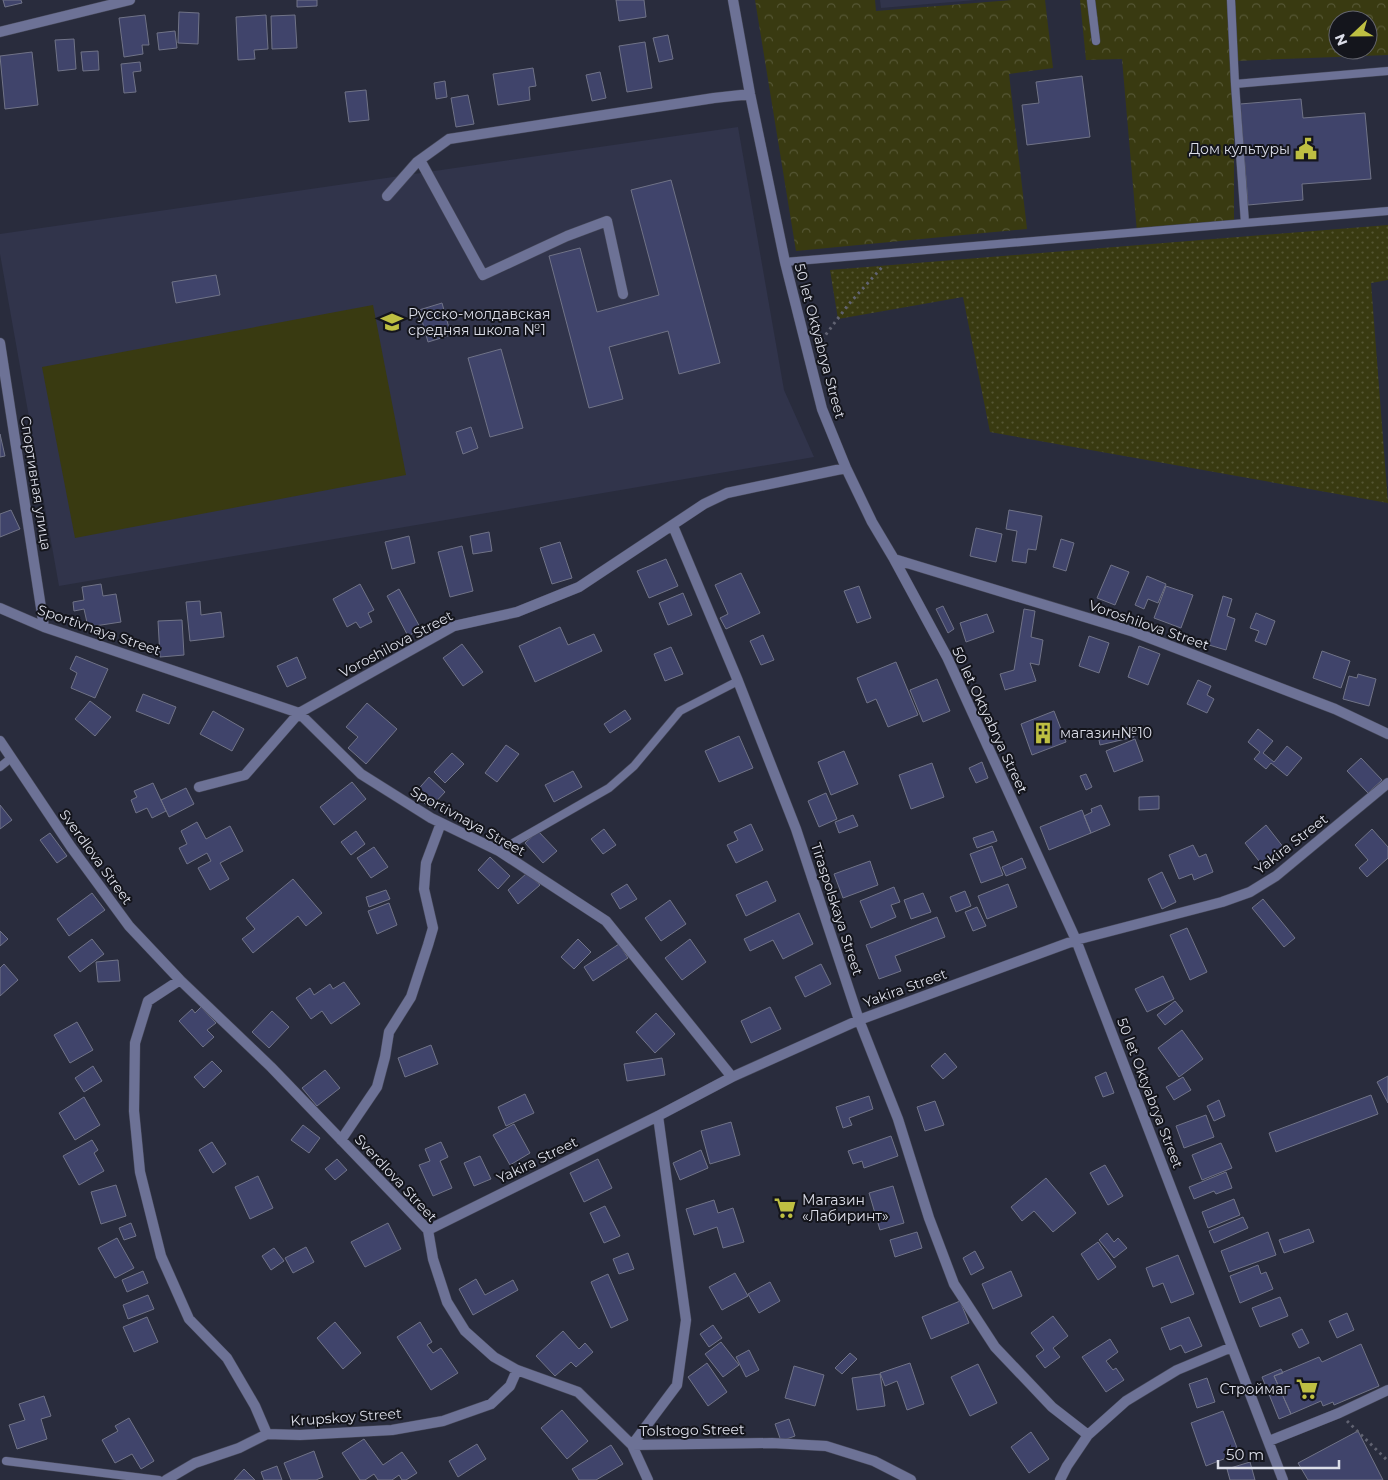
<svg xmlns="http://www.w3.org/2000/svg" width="1388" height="1480" font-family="Montserrat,sans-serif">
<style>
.built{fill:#31344b}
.green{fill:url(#green-dots)}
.forest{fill:url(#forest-crowns);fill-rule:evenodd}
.pitch{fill:#393a11}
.building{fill:#40446b;stroke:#707387}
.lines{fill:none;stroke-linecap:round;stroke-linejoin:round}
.lane-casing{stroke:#464859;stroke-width:9}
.street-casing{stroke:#464859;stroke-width:11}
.path{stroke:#616372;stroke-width:3;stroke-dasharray:2.5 4;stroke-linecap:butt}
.lane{stroke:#6d7296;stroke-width:8}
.street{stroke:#6d7296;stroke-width:10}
.labels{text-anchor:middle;stroke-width:4;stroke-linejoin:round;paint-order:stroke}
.poi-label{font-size:14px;fill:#dcdee9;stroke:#14151c;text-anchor:start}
.street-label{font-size:14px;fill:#dcdee9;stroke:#14151c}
</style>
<defs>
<pattern id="green-dots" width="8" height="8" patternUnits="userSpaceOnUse" patternTransform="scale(1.25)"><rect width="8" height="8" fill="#393a11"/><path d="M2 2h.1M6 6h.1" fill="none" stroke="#555634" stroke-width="1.8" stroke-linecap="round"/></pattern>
<pattern id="forest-crowns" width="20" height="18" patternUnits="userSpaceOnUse" patternTransform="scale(1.25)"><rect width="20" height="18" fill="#393a11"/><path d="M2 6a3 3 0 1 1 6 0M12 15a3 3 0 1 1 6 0" fill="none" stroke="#555634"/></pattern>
</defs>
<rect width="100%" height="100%" fill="#292c3d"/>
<!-- built -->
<path class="built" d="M880,0H976L881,8Z
M738,127L784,390L814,457L59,586L0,254V234Z"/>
<!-- green -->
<path class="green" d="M1388,225V280L1371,283L1388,503L990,432L963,297L838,319L830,270Z"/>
<!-- forest -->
<path class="forest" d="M755,0H875L876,11L1012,0H1045L1053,68L1009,74L1027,229L796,251Z
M1080,0H1388V55L1234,61V223L1137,232L1122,59L1086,60ZM1338,20H1368V50H1338Z"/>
<!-- pitch -->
<path class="pitch" d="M373,305L406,475L75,538L42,367Z"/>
<!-- building -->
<path class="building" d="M3,0H21L22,3L5,7Z
M297,0H317V6L297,7Z
M616,0H644L646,17L619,21Z
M179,12L199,13L198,44L178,43Z
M145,15L149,45H142L143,54L124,57L119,18Z
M266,15L268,49L254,50L255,59L238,60L236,17Z
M295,15L297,48L272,49L271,16Z
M175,31L177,48L159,50L157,33Z
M668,35L673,59L659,62L653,38Z
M74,39L76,69L58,71L55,40Z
M645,42L652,88L627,92L619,46Z
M98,51L99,70L83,71L81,52Z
M32,52L38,105L5,109L0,56Z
M140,62L141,71L133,72L136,92L124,93L121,64Z
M533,68L536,86L529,87L530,100L498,105L493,74Z
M600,72L606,98L592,101L586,75Z
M1082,76L1090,137L1027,145L1022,105L1039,103L1036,82Z
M445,81L447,97L436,99L434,83Z
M366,90L369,120L349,122L345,92Z
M468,95L474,124L456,127L451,98Z
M1301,99L1303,118L1365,113L1371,179L1302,184L1303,200L1248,205L1240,104Z
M671,180L720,363L679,374L668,331L609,347L623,399L589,408L549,256L580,248L597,312L659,295L631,190Z
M216,275L220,295L176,303L172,282Z
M442,303L451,335L428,342L419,310Z
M501,349L523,428L490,437L468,358Z
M471,427L478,448L463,454L456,432Z
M0,434L5,456L0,457Z
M11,510L20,529L0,537V514Z
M1009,510L1042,516L1036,550L1028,549L1026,563L1012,561L1017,531L1006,529Z
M976,528L1002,534L996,562L970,556Z
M489,532L492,551L473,554L470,536Z
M409,536L415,563L392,569L385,542Z
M1061,539L1074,543L1066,571L1053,567Z
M560,542L572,578L552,584L540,548Z
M462,546L473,591L450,597L438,552Z
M666,559L678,586L649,598L637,571Z
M1111,565L1129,572L1115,605L1097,598Z
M741,573L760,613L726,629L720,618L728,614L715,585Z
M1147,576L1166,584L1158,603L1148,599L1144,609L1135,605Z
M101,584L103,596L116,594L121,622L88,627L84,609L74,611L73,602L84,600L82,587Z
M360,584L374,610L368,613L372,622L360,628L356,622L347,627L333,599Z
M859,586L871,618L857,623L844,591Z
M1166,586L1193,595L1181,628L1154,618Z
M399,589L421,629L408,636L387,596Z
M683,593L692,615L668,625L659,603Z
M1223,596L1232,599L1227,616L1235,619L1226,650L1209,645Z
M200,601L201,615L221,612L224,637L190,641L186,602Z
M943,606L954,629L948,633L936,609Z
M1024,609L1035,611L1031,637L1043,640L1039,665L1030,663L1036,681L1005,690L1000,674L1014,670Z
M1256,613L1275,621L1266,645L1255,641L1259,631L1250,628Z
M987,614L994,632L966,642L960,623Z
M182,620L184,655L160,657L158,621Z
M560,627L568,645L594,634L602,651L535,682L519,646Z
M763,635L774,660L761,665L750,641Z
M1089,636L1109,643L1099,673L1079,666Z
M462,644L483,672L463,686L443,658Z
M1139,646L1160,654L1148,685L1128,677Z
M671,647L683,674L665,681L654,654Z
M1322,651L1350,661L1341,688L1313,678Z
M76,656L108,669L95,698L71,688L77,673L70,669Z
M297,657L306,678L287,687L277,666Z
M896,662L918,715L888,727L876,699L867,703L857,678Z
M1358,674L1376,679L1369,706L1343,699L1349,676L1357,678Z
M937,679L950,711L923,722L910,690Z
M1198,680L1211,686L1207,695L1214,699L1207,713L1187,704Z
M143,694L176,707L169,724L136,711Z
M90,701L111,717L95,736L75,719Z
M367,703L397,729L366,764L348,748L358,737L346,727Z
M625,710L631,719L610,733L604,724Z
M213,711L244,729L232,751L200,734Z
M1054,711L1066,742L1032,755L1021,724Z
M1132,726L1134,737L1100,745L1098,735Z
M1258,729L1273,741L1263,753L1274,762L1287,746L1302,758L1287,776L1271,763L1266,769L1254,759L1260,752L1248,742Z
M739,736L753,768L719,782L705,751Z
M1135,739L1143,761L1114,772L1106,751Z
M506,745L519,754L497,782L485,773Z
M844,751L858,784L831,795L818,762Z
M452,753L464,764L445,783L434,772Z
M1361,758L1382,780L1368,793L1347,771Z
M982,762L988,778L976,783L969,768Z
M932,763L944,797L911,809L899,775Z
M573,771L582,787L554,802L545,785Z
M1086,774L1092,787L1086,790L1080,776Z
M429,777L445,792L430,808L414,794Z
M352,782L366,799L334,825L320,807Z
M153,783L166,811L152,818L147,808L136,813L131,800L137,797L134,791Z
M186,788L194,804L169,817L161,800Z
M826,793L837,819L819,827L808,801Z
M1159,796V809L1139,810V797Z
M0,805L12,820L0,829Z
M1101,805L1110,825L1091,833L1084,816L1092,812L1091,809Z
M1082,810L1091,833L1049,850L1040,827Z
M853,815L858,826L839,833L835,822Z
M197,822L206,839L230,826L243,851L220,863L229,879L210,890L198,868L211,861L207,853L187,864L179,848L187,844L181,831Z
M751,824L763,850L736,863L727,845L738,840L734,832Z
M1266,825L1284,848L1262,865L1245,843Z
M604,829L616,845L603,854L591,839Z
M1372,829L1388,847V858L1367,877L1359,868L1368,860L1355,845Z
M356,831L365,844L351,855L341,842Z
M538,831L557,851L543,863L525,843Z
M993,831L997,841L977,848L973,838Z
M50,833L67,856L57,863L40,840Z
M1193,845L1199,857L1206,854L1213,872L1194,880L1192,874L1179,879L1169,855Z
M992,846L1003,875L981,883L970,854Z
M374,847L388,867L371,878L357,858Z
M490,857L510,876L498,889L478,870Z
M1022,858L1026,868L1006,876L1002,867Z
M870,861L878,885L843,898L834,874Z
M1162,872L1176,902L1162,909L1148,879Z
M527,873L540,885L518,904L508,890Z
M293,879L322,913L306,926L298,916L253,953L242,939L255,929L246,918Z
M767,881L776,901L746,916L736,895Z
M627,884L637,899L620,909L611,894Z
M1008,884L1017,907L987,919L978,896Z
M894,887L900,902L891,905L896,917L871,928L860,901Z
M386,890L390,899L369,907L366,897Z
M965,891L971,906L956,912L950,897Z
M92,893L105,910L69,936L57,919Z
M923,893L931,912L911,919L904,900Z
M1263,899L1295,938L1284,947L1252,908Z
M670,900L686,924L661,941L645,918Z
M389,903L397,925L377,934L368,911Z
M977,907L986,926L973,931L965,912Z
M799,913L813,944L783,959L773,940L750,951L744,939Z
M937,917L945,937L895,956L901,971L879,979L866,945Z
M1187,928L1207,972L1190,980L1170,935Z
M0,931L8,939L0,946Z
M92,939L104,954L80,972L68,957Z
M578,939L591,952L574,969L561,957Z
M690,939L706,962L682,980L665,958Z
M619,944L628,958L593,981L584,967Z
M118,960L120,981L98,982L96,962Z
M4,964L18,980L0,996V968Z
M821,964L831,984L805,997L795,977Z
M1163,976L1174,999L1147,1012L1135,989Z
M344,982L360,1004L331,1024L322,1011L311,1019L296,998L310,988L314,995L330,984L333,989Z
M1175,1001L1183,1011L1165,1025L1157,1015Z
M201,1007L216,1023L207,1030L214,1037L203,1047L179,1021L192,1009L195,1013Z
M770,1007L781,1029L751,1043L741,1021Z
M272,1011L289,1027L269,1048L252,1032Z
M656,1013L675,1034L655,1053L636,1032Z
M77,1022L93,1050L70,1063L54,1035Z
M1182,1030L1203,1059L1179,1077L1158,1048Z
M431,1045L438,1064L405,1077L398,1058Z
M945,1053L957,1067L943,1079L931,1066Z
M662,1058L665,1075L627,1081L624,1064Z
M212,1061L222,1071L204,1088L194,1077Z
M93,1066L102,1081L84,1092L75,1078Z
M325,1070L340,1088L317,1106L302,1088Z
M1106,1072L1114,1093L1103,1097L1095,1077Z
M1388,1076V1103L1377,1082Z
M1183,1077L1191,1090L1174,1100L1166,1087Z
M525,1094L534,1113L506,1126L498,1107Z
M1371,1095L1378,1114L1276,1152L1269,1133Z
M869,1096L873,1109L849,1118L852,1125L843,1128L836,1107Z
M84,1097L100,1125L75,1140L59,1113Z
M1219,1100L1225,1116L1214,1121L1207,1106Z
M935,1101L944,1125L925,1131L917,1107Z
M1206,1115L1214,1137L1184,1148L1176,1126Z
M731,1122L740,1155L710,1164L701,1131Z
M514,1124L530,1153L510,1165L493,1135Z
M303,1125L320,1138L309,1153L291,1140Z
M891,1136L898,1156L864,1168L862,1161L853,1164L848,1151Z
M92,1140L98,1150L94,1153L104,1171L79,1185L63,1156Z
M212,1142L226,1164L213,1173L199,1150Z
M441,1142L448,1157L440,1161L452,1188L433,1196L419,1165L430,1161L425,1149Z
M1221,1143L1232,1168L1202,1180L1192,1155Z
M701,1150L708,1168L680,1180L673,1163Z
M480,1156L491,1179L474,1186L464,1163Z
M337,1159L347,1170L335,1180L325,1169Z
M598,1159L612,1188L584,1202L570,1173Z
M1105,1165L1123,1196L1108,1205L1090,1173Z
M1226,1172L1232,1188L1216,1194L1214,1191L1194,1199L1189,1187Z
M258,1176L273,1208L250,1219L235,1187Z
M1046,1178L1076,1213L1053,1232L1034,1211L1022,1221L1011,1207Z
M116,1185L126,1216L101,1224L91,1192Z
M893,1186L904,1223L880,1230L869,1193Z
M1234,1199L1240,1215L1208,1228L1202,1212Z
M714,1200L718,1213L733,1208L744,1242L723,1248L717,1227L694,1235L686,1209Z
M605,1206L620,1236L604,1243L590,1213Z
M1243,1217L1248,1228L1214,1243L1209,1231Z
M131,1223L136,1236L124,1240L119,1228Z
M388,1223L401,1249L365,1267L351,1242Z
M1309,1229L1314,1242L1284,1253L1279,1240Z
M917,1232L922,1248L895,1257L890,1240Z
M1268,1232L1276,1255L1229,1272L1221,1251Z
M1107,1233L1114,1242L1118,1238L1127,1248L1114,1258L1099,1240Z
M117,1238L134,1268L115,1278L98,1248Z
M1098,1242L1116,1267L1098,1280L1081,1254Z
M306,1247L314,1262L293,1273L285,1258Z
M274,1248L284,1261L271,1270L262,1256Z
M975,1251L984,1268L971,1275L963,1258Z
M628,1253L634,1269L619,1274L613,1259Z
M1178,1255L1194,1294L1171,1303L1163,1283L1153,1287L1146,1268Z
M1258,1265L1261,1274L1266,1272L1273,1289L1240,1303L1230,1276Z
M143,1271L148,1283L127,1292L122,1280Z
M1011,1271L1022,1296L993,1309L982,1284Z
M735,1273L748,1296L722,1310L709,1287Z
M608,1274L628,1320L611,1328L591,1282Z
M476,1279L485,1295L513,1280L518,1290L473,1315L459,1289Z
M770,1282L780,1301L759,1313L748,1294Z
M148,1295L154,1309L128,1319L123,1305Z
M1280,1297L1288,1316L1260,1327L1252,1308Z
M960,1301L969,1323L931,1339L922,1317Z
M1347,1313L1354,1330L1337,1338L1329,1321Z
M1053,1316L1068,1336L1053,1348L1060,1357L1045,1368L1036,1356L1044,1350L1031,1333Z
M147,1317L158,1342L134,1352L123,1327Z
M1189,1317L1202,1346L1185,1353L1181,1345L1170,1350L1161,1328Z
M335,1322L361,1353L343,1369L317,1338Z
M420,1322L432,1342L427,1345L433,1353L441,1348L458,1373L431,1390L397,1337Z
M713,1325L722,1338L709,1347L700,1334Z
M1302,1329L1309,1343L1299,1348L1292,1334Z
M563,1331L579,1349L585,1343L593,1352L576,1367L571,1362L555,1376L536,1356Z
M1110,1339L1118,1352L1106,1361L1113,1370L1116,1368L1124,1380L1106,1392L1082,1357Z
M721,1342L739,1365L723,1377L705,1354Z
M1361,1344L1379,1386L1334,1405L1333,1402L1323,1406L1321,1401L1291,1414L1274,1376L1319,1357L1322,1362Z
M749,1350L759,1370L746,1377L736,1357Z
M850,1353L857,1359L842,1374L835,1368Z
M707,1363L727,1392L708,1406L688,1377Z
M910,1363L924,1404L907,1410L897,1381L885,1386L880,1373Z
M978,1364L997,1403L970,1416L951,1377Z
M794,1366L824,1375L815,1406L785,1398Z
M1281,1369L1283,1373L1274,1376L1291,1414L1279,1419L1262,1377Z
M880,1374L885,1406L857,1410L852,1378Z
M1207,1378L1215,1402L1197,1408L1189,1384Z
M44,1396L51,1416L41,1419L47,1439L17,1449L9,1425L25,1420L19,1404Z
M562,1410L588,1441L567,1459L541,1428Z
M1223,1411L1239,1453L1206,1466L1191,1423Z
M129,1418L154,1461L141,1469L132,1454L115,1463L102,1440L118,1431L115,1426Z
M789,1419L795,1436L781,1441L775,1424Z
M1358,1431L1383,1480H1308L1298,1463Z
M1031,1432L1049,1459L1029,1473L1011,1447Z
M364,1439L383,1465L402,1452L417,1473L406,1480H402L399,1475L392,1480H378L374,1474L365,1480H360L342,1453Z
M477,1444L486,1459L458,1477L449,1461Z
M611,1445L623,1464L596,1480H579L572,1469Z
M314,1451L323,1477L316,1480H291L284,1463Z
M1250,1462L1255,1480H1230L1227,1469Z
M277,1466L282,1480H264L261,1472Z
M244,1469L255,1480H234Z"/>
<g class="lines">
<!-- lane casing -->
<g class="lane-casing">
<path id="lane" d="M1091,0L1096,41
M1231,0L1235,84
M1245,223L1235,84L1388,71
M785,262L1388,211
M0,767L11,758
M499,851L609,788L634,766L680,711L738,681
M6,1461L159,1480"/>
</g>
<!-- street casing -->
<g class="street-casing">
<path id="street" d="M733,0L750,94L785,262L822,409L846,468L872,522L894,559L947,657L1076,940L1283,1480
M0,32L130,0
M420,160L483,275L567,236L607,221L623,294
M387,196L417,162L449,139L714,98L750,94
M0,343L44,627
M673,526L738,681L796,829L859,1020L898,1119L929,1218L954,1284L995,1347L1052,1407L1088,1435
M894,559L1134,632L1335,709L1388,734
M0,608L44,627L299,713L361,774L431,818L499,851L606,921L732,1077
M0,741L71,847L129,926L180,980L271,1067L428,1230L433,1259L447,1302L465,1331L494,1357L517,1370L578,1392L632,1445L648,1480
M199,787L245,775L299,713L454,626L517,612L579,587L704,504L727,493L846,468
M180,980L148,1001L135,1043L134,1111L140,1172L161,1256L189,1319L227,1358L255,1406L267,1434
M341,1140L377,1087L385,1057L389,1032L411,997L428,945L433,928L424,889L426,863L441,823
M428,1230L658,1116L732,1077L859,1020L1076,940L1222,902L1250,892L1276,876L1388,783
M1269,1441L1339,1413L1388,1390
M632,1445L677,1385L686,1320L658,1116
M632,1445L772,1443L826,1446L874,1461L911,1480
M166,1480L195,1463L239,1448L267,1434L300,1435L392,1430L443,1421L491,1404L510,1386L517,1370
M1060,1480L1067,1466L1088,1435L1126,1401L1177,1370L1232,1347"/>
</g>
<!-- path -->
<path class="path" d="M818,345L848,305L884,265
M1347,1421L1388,1461"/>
<!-- lane -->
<use href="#lane" class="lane"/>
<!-- street -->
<use href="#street" class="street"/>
</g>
<!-- icons -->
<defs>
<g id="civic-bare" transform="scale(1.725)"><path d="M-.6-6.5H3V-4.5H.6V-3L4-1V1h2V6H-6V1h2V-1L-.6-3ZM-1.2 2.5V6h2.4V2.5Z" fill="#bebf42" stroke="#14151c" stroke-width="2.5" paint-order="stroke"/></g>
<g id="school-bare" transform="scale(1.725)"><path d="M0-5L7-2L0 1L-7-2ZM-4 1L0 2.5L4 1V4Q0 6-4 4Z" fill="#bebf42" stroke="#14151c" stroke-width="2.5" paint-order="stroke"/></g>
<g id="building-bare" transform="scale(1.725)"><path d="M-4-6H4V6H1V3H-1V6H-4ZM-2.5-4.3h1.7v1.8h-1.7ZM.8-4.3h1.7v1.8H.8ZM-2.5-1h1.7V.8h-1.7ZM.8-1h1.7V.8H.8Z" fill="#bebf42" stroke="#14151c" stroke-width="2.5" paint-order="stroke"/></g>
<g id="supermarket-bare" transform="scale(1.725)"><path d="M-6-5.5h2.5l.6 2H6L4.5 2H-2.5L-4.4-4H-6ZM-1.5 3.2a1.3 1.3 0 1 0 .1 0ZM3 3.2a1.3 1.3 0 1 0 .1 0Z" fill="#bebf42" stroke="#14151c" stroke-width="2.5" paint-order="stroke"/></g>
</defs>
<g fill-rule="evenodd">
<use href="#civic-bare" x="1306" y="149"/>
<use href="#school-bare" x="392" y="322"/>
<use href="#building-bare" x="1043" y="733"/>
<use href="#supermarket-bare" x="785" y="1208"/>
<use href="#supermarket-bare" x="1307" y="1389"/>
</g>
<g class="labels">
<!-- poi labels -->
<g class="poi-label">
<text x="1290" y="154" text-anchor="end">Дом культуры</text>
<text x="408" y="319">Русско-молдавская<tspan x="408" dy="16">средняя школа №1</tspan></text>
<text x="1060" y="738">магазин№10</text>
<text x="802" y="1205">Магазин<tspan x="802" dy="16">«Лабиринт»</tspan></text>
<text x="1290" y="1394" text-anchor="end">Строймаг</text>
</g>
<!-- street labels -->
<g class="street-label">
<text transform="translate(820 341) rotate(75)" y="5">50 let Oktyabrya Street</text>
<text transform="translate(36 483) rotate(81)" y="5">Спортивная улица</text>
<text transform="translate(1149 625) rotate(19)" y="5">Voroshilova Street</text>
<text transform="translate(99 630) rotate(19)" y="5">Sportivnaya Street</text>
<text transform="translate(396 644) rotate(-28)" y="5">Voroshilova Street</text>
<text transform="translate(990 720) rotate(65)" y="5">50 let Oktyabrya Street</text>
<text transform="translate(468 821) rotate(29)" y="5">Sportivnaya Street</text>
<text transform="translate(1291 844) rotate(-38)" y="5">Yakira Street</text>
<text transform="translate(96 857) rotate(54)" y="5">Sverdlova Street</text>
<text transform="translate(837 909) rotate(72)" y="5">Tiraspolskaya Street</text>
<text transform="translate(905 988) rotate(-20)" y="5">Yakira Street</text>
<text transform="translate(1150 1093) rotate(69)" y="5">50 let Oktyabrya Street</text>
<text transform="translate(537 1160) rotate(-26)" y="5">Yakira Street</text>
<text transform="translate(396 1178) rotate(47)" y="5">Sverdlova Street</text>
<text transform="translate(346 1417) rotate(-4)" y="5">Krupskoy Street</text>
<text transform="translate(692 1430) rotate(-1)" y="5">Tolstogo Street</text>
</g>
</g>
<!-- north arrow -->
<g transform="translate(1353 35) rotate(248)"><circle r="24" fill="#14151c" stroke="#64656e"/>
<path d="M0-4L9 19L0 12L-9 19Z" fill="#bebf42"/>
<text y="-8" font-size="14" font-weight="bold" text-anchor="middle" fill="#dcdee9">N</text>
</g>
<!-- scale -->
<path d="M1218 1460v8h121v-8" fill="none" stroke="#dcdee9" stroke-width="2.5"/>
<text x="1226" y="1460" font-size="15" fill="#dcdee9" stroke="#14151c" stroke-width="4" paint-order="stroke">50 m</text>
</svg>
